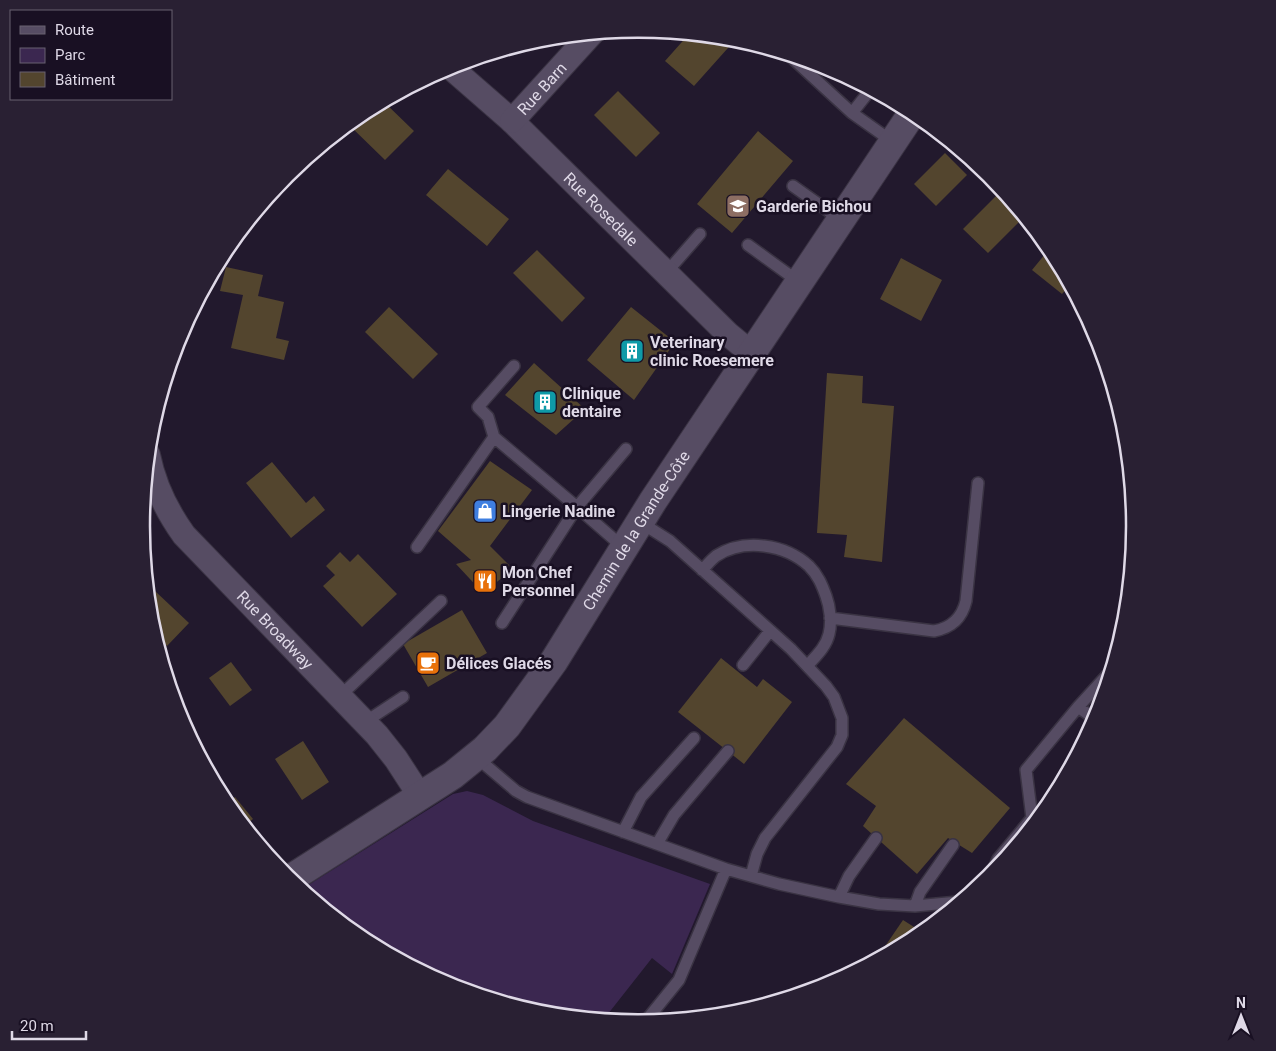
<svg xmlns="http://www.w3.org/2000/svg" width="1276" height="1051" font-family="Roboto,sans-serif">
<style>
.green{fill:#3b2750}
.building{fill:#53452e}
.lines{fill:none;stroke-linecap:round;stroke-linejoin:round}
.service-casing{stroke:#3a3343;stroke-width:14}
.minor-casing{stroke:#3a3343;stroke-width:26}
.secondary-casing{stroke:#3a3343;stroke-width:30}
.service{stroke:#564c63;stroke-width:11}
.minor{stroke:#564c63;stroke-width:24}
.secondary{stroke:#564c63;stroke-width:28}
.labels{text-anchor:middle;stroke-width:5;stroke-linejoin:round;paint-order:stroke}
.street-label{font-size:16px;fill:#dfd9e7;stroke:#191023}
.poi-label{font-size:16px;font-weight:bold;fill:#dfd9e7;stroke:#191023;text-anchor:start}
.rim{fill:none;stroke:#dfd9e7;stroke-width:2.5}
</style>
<rect width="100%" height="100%" fill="#22192d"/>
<!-- green -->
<path class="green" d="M467,791L483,795L533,821L710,884L672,974L652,958L604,1019L541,1013L448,984L362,938L302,889L453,794Z"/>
<!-- building -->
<path class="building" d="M689,34L736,39L694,86L665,61Z
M618,91L660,133L636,157L594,115Z
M383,101L414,131L385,160L348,124L362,112Z
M758,131L793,161L732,233L697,204Z
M945,153L967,175L936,206L914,184Z
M448,169L509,219L487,246L426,195Z
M1000,192L1024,217L988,253L963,229Z
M1050,248L1070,285L1062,294L1032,270Z
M537,250L585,298L562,322L513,273Z
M901,258L942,280L921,321L880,299Z
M226,267L263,275L258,296L284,302L276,338L289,341L284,360L231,348L243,295L220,291Z
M389,307L438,354L413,379L365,332Z
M631,307L675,342L634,400L587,360Z
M534,363L585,409L556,435L505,395Z
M827,373L863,376L862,403L894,406L882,562L844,557L847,535L817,533Z
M490,461L532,490L490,546L513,569L483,593L456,564L471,560L438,531Z
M272,462L306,503L314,496L325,510L291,538L246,483Z
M340,552L350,562L358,554L397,594L362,627L323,586L335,575L326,566Z
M155,591L189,623L167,646L154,634L151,622L148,598Z
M462,610L487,653L428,687L403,644Z
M721,658L757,687L763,679L792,702L744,764L678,712Z
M231,662L252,690L230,706L209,678Z
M904,718L1010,808L972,853L948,838L917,874L863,826L876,806L846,784Z
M303,741L329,782L302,800L275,759Z
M235,797L253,819L245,825L227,804Z
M903,920L922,932L914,939L877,958Z"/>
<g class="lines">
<!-- service casing -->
<g class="service-casing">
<path id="service" d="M789,55L852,113
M871,89L852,113L893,142
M793,186L841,220
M748,245L799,282
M666,273L700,234
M514,366L478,407L488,417L494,437L577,507L626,449
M640,522L670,541L791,649L826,686L834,697L842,718V735L837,747L765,838L757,854L751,876
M417,547L494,437
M702,570C707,565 711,560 716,556C744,538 785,544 809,566C818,575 822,585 826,596C830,607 832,623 829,634C826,647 816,656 807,666
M830,618L934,631C951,628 962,618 966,601L978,483
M502,623L577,507L624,548
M743,665L770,631
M340,696L441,601
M1078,707L1095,719
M365,722L403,697
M476,757L516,791L527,797L726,869L779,884L839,897L879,904L915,906L958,902
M1032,818L1026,770L1078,707L1110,672
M623,832L641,797L694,738
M657,844L674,815L728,751
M991,875L998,859L1032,818L1035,821
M839,897L849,876L876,838
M915,906L920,892L953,845
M645,1022L679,980L726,869"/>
</g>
<!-- minor casing -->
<g class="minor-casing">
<g id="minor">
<path id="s1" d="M449,66L512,121L728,334L751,353"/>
<path id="s2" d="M512,121L592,33"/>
<path id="s3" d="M148,455C154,485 166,510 184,535L377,735L396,759L420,796"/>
</g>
</g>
<!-- secondary casing -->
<g class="secondary-casing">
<g id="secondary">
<path id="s4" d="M290,879L453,775L485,749L507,726L554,661L653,501L913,112"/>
</g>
</g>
<!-- service -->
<use href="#service" class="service"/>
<!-- minor -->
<use href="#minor" class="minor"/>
<!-- secondary -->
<use href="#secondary" class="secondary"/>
</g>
<!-- icons -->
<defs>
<g id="school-square" transform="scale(1.25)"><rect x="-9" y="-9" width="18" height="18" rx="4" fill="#8d6e63" stroke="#191023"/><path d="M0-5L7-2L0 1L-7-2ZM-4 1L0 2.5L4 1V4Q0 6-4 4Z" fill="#fff"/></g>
<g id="building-square" transform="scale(1.25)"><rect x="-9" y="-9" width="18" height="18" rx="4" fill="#0f9aa8" stroke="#191023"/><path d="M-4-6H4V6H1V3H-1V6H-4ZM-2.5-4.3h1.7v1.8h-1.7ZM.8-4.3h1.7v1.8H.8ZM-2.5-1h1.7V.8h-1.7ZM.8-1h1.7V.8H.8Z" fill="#fff"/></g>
<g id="shop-square" transform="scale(1.25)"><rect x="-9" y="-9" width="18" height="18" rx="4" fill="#3f7fe0" stroke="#191023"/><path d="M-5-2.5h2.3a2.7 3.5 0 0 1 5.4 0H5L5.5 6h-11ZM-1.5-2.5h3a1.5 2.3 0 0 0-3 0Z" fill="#fff"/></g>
<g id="restaurant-square" transform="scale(1.25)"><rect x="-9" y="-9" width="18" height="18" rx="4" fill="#e8710a" stroke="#191023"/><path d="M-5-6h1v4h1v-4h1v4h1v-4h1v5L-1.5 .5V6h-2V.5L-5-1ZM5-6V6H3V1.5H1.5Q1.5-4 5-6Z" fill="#fff"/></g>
<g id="cafe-square" transform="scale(1.25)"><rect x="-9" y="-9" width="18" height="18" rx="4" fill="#e8710a" stroke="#191023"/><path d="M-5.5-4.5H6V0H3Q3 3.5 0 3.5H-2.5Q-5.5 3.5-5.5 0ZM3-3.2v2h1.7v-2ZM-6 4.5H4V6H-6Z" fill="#fff"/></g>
</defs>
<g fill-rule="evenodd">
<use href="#school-square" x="738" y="206"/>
<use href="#building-square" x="632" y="351"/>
<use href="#building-square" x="545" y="402"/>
<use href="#shop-square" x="485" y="511"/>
<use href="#restaurant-square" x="485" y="581"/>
<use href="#cafe-square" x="428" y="663"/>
</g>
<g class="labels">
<!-- street labels -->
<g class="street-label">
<text dy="6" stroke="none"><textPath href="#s2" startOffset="44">Rue Barn</textPath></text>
<text dy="6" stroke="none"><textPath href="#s1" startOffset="209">Rue Rosedale</textPath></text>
<text dy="6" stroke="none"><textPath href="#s4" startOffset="501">Chemin de la Grande-Côte</textPath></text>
<text dy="6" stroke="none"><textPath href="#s3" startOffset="220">Rue Broadway</textPath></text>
</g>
<!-- poi labels -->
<g class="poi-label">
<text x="756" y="212">Garderie Bichou</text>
<text x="650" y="348">Veterinary<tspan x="650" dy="18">clinic Roesemere</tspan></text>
<text x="562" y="399">Clinique<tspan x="562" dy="18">dentaire</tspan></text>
<text x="502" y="517">Lingerie Nadine</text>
<text x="502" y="578">Mon Chef<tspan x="502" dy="18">Personnel</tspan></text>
<text x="446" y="669">Délices Glacés</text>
</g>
</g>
<!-- crop -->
<path d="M0 0H1276V1051H0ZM150 526a488 488 0 1 1 976 0a488 488 0 1 1-976 0Z" fill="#292033" fill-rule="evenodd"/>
<path class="rim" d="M150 526a488 488 0 1 1 976 0a488 488 0 1 1-976 0Z"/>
<!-- legend -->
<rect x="10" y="10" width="162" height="90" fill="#191023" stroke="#686071"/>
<rect x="20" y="26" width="25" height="8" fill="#564c63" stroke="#686071"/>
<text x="55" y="35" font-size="15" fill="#dfd9e7">Route</text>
<rect x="20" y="48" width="25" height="15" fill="#3b2750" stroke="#686071"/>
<text x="55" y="60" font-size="15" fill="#dfd9e7">Parc</text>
<rect x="20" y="72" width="25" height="15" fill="#53452e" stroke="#686071"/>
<text x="55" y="85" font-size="15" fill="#dfd9e7">Bâtiment</text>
<!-- north arrow -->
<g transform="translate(1241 1016)" stroke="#191023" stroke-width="4" paint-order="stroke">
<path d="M0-4L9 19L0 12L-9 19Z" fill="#dfd9e7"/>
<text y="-8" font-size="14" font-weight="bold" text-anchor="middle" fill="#dfd9e7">N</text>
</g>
<!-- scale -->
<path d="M12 1031v8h74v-8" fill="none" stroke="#dfd9e7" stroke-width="2.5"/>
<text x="20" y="1031" font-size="15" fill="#dfd9e7" stroke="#191023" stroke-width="4" paint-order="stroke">20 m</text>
</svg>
